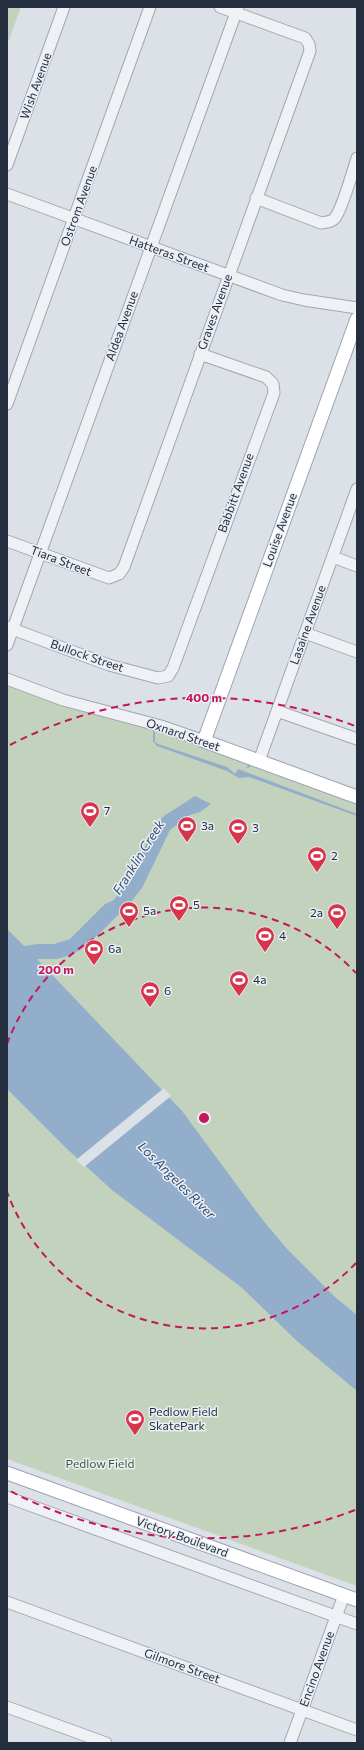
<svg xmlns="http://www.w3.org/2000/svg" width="364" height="1750" font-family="Commissioner,sans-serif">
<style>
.green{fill:#c2d2bc}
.water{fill:#93aecb}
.pier{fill:#dce0e7}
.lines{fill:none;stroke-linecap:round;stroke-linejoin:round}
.stream{stroke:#93aecb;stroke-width:2}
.minor-casing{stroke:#a1a7b1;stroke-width:13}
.major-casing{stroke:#9aa4b4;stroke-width:15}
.minor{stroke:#eff1f5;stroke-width:11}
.major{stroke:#fff;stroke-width:13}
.ring{fill:none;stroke:#c2185b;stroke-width:2;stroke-dasharray:7 5}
.labels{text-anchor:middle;stroke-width:3;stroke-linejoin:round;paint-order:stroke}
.street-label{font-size:12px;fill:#242e3f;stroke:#ebeff5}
.poi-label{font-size:12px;fill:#242e3f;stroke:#ebeff5;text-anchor:start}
.park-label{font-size:12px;fill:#395b31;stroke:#ebeff5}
.water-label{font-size:13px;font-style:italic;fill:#2c4c75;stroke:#ebeff5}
.centre{fill:#c2185b;stroke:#ebeff5;stroke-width:2}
.ring-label{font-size:12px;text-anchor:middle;font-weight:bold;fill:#c2185b;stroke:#ebeff5;stroke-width:3;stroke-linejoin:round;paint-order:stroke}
</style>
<rect width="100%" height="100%" fill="#dce0e7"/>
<!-- green -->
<path class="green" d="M7,7H21L7,45Z
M7,685L89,713L164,733L357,803V1586L7,1459Z"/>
<!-- water -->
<path class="water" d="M152,740L158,744L227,767L235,774L238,769L357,814V816L249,777L239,778L227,771L157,746Z
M195,796L211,804L200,812L190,815L170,830L142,888L131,902L99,934L80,950L71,955L57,959H37L182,1111L262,1219L288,1250L335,1297L357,1315V1391L297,1341L241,1287L112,1190L65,1147L7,1089V929L24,946L38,944H54L70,939L105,904L114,900L127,882L158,822L164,816Z"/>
<!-- pier -->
<path class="pier" d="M164,1088L171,1096L84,1167L76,1160Z"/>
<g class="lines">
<!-- stream -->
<path class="stream" d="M154,728V741
M248,767L252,763"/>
<!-- minor casing -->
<g class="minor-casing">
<path id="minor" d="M7,165L64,7
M7,194L282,295L304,300L357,308
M256,198L321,223C327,222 332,222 335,218C342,209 353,171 357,158
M7,404L150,7
M7,541L109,578L119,574L124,567L310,51L309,44L305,38L220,7
M333,557L357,566
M7,627L109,665L158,678L168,676L173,668L274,393L273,384L266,377L200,354
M305,633L357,652
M7,645L238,7
M7,679L63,700L161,726L204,741
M277,711L357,739
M259,761L357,489
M7,1497L357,1624
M7,1602L357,1730
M7,1707L106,1743
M290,1743L344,1595"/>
</g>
<!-- major casing -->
<g class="major-casing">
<path id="major" d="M357,319L204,741L357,797
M7,1473L357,1600"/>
</g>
<!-- minor -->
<use href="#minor" class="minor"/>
<!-- major -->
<use href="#major" class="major"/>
</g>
<!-- distance rings -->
<g class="ring">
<path d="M356 1263A210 210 0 0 1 7 1192M7 1044A210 210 0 0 1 356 973"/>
<path d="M355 1510A420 420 0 0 1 10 1491M10 745A420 420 0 0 1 355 726"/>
</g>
<!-- icons -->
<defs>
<g id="stadium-pin" transform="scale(1)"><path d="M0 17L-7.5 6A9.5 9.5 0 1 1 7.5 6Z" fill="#d8354d" stroke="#ebeff5"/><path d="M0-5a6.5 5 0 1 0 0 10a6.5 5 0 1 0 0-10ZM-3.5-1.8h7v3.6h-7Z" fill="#fff"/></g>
</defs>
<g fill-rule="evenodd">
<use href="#stadium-pin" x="90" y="811"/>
<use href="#stadium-pin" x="187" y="826"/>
<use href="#stadium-pin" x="238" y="828"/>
<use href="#stadium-pin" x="317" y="856"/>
<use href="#stadium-pin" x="179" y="905"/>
<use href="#stadium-pin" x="129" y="911"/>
<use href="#stadium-pin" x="337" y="913"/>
<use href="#stadium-pin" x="265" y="936"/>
<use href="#stadium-pin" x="94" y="949"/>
<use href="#stadium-pin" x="239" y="980"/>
<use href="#stadium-pin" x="150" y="991"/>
<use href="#stadium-pin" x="135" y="1419"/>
</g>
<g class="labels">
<!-- street labels -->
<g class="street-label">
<text transform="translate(36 86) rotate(-70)" y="4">Wish Avenue</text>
<text transform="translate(79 206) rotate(-70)" y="4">Ostrom Avenue</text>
<text transform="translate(169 254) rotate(20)" y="4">Hatteras Street</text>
<text transform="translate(215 312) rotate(-70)" y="4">Graves Avenue</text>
<text transform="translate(122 326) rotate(-70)" y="4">Aldea Avenue</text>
<text transform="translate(236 493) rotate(-70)" y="4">Babbitt Avenue</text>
<text transform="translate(280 530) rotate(-70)" y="4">Louise Avenue</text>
<text transform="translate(61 561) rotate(21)" y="4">Tiara Street</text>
<text transform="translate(308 625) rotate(-70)" y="4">Lasaine Avenue</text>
<text transform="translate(87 656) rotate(19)" y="4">Bullock Street</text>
<text transform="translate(183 735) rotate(19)" y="4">Oxnard Street</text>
<text transform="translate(182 1537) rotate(20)" y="4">Victory Boulevard</text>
<text transform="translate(182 1666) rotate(20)" y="4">Gilmore Street</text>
<text transform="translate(317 1669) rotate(-70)" y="4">Encino Avenue</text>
</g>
<!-- poi labels -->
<g class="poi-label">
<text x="104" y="815">7</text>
<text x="201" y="830">3a</text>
<text x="252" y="832">3</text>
<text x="331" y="860">2</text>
<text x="193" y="909">5</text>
<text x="143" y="915">5a</text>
<text x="323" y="917" text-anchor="end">2a</text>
<text x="279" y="940">4</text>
<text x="108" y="953">6a</text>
<text x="253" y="984">4a</text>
<text x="164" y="995">6</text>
<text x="149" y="1416">Pedlow Field<tspan x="149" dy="14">SkatePark</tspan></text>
</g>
<!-- park labels -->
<g class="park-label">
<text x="100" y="1468">Pedlow Field</text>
</g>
<!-- water labels -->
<g class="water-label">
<text transform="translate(138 857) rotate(-58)" y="5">Franklin Creek</text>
<text transform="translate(177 1180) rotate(45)" y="5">Los Angeles River</text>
</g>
</g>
<circle cx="204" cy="1118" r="6" class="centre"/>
<g class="ring-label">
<text x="204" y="702">400 m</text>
<text x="56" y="974">200 m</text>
</g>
<!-- border -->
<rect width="364" height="1750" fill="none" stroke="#242e3f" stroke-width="16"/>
</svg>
